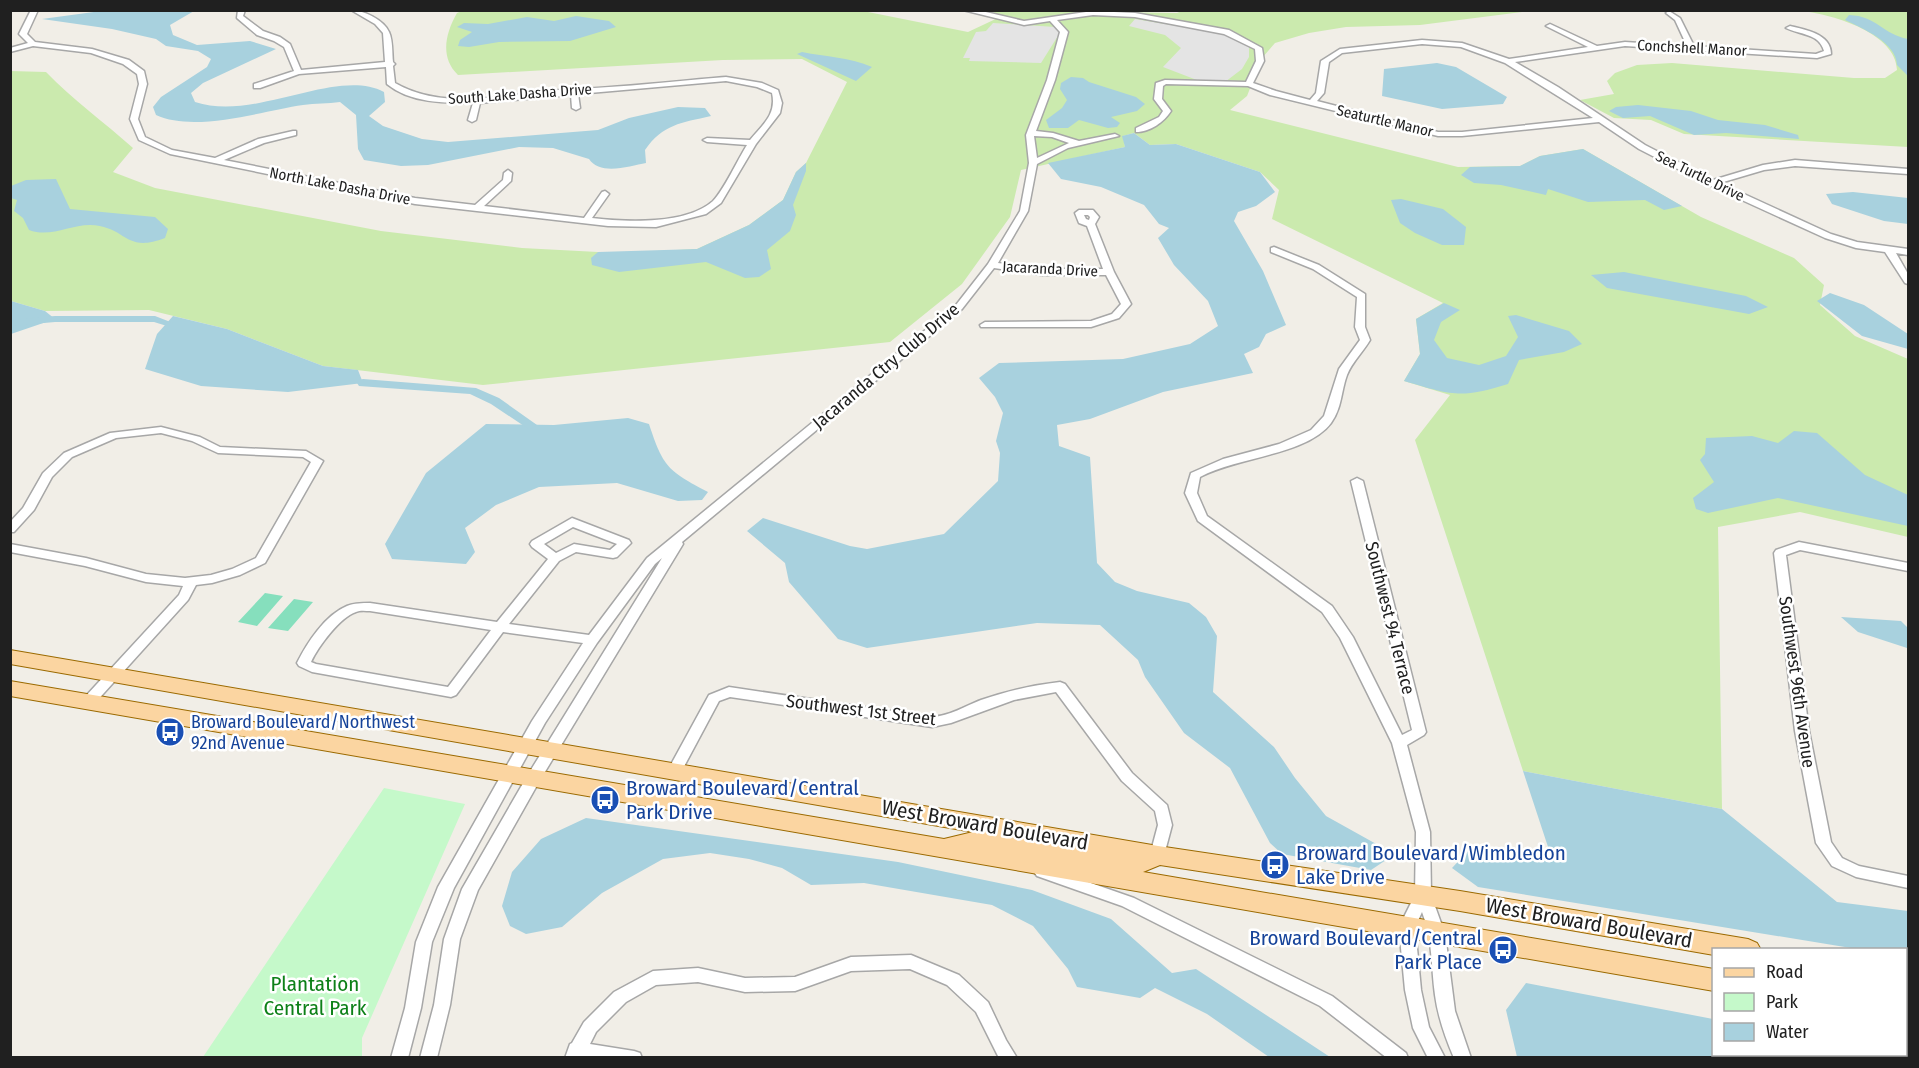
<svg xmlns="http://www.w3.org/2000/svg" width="1919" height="1068" font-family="'Fira Sans Condensed',sans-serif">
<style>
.grass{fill:#cbeaae}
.park{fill:#c5f9ca}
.pitch{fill:#86dfbd}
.parking{fill:#e4e4e4}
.water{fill:#a8d1de}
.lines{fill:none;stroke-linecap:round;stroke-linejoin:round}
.canal{fill:#a8d1de;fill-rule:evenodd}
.minor-casing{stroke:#a7a7a7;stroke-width:3}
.primary-casing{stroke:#9b6a01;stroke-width:2}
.minor{fill:#fff;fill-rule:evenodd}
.primary{fill:#fbd5a1;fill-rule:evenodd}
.labels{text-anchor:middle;stroke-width:5;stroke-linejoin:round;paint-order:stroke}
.far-street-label{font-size:15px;fill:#202020;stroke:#fff}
.street-label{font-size:18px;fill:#202020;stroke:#fff}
.transit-label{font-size:18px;fill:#164399;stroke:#fff;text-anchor:start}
.near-transit-label{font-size:21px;fill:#164399;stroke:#fff;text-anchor:start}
.near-street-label{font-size:21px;fill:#202020;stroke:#fff}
.near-park-label{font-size:21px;fill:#0d8018;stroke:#fff}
</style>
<rect width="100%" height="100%" fill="#f1eee7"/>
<!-- grass -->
<path class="grass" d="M464,10H858L968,32L1002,16L988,10L1177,13L1184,10L1529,11L1420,25L1346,27L1309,33L1275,43L1262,58L1247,96L1230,110L1458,167L1520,166L1540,156L1583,149L1701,217L1794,258L1824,285L1820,305L1855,336L1908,359V537L1800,512L1718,527L1722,809L1523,771L1415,440L1450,395L1404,381L1420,354L1416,319L1443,303L1272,219L1279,190L1260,172L1176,144L1150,145L1134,133L1123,136L1125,147L1021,170L1010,217L962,284L890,342L483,385L323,366L227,329L149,310L45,311L11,301L10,71L46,72C73,100 104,122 133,148L113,172L155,188L381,231L522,248L617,253L697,249L749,225L783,200L796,172L806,163L847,82L802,59L723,60L458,75C440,58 445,34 457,13Z
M1803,11H1908V147L1684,134L1651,120L1614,118L1580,100L1614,94L1607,81L1615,73L1637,65L1672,63L1854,78H1885L1897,70C1896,33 1834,15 1803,11Z"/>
<!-- park -->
<path class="park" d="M384,788L465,804L362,1038V1057H203Z"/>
<!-- pitch -->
<path class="pitch" d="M265,593L283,596L257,626L238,622Z
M294,599L313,602L288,631L268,628Z"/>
<!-- parking -->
<path class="parking" d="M1135,19L1226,34L1249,47V57L1242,69L1225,82H1202L1163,67L1181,48L1165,35L1129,26Z
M993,23L1056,27L1061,31L1041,63L969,61L970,58H963L976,32L986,31Z"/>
<!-- water -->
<path class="water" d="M101,11H194L170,25L173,35L197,45L250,41L276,49L203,83L191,93L195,102C256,122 336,67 384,92L385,102L369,116L383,126L422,139L448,142L598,130L629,118L678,107L705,108L711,116C681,123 663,124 645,150L646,163C630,166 600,176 589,159L553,148L519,147L428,165L401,166L364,160L358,149L356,115L340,102C328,104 315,103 303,105C262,111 195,133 156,115L153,107L161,97L207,67L211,59L198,51L166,46L156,39L112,29L42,19Z
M1849,15C1877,16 1882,34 1908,39V76L1897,65C1896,42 1863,29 1845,20Z
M576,16L609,21L616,27L570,41L499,42L469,47L458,46L460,40L472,32L457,27L464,23L488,24L527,17L554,21Z
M802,52C826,57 850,57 872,67L856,81L797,54Z
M1437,63L1456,67L1507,97L1503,104L1442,109L1382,96L1384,69Z
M1071,77L1083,78L1089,82L1136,97L1145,104L1137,111L1111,117L1120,123L1117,127L1108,128L1079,120L1068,128H1049L1046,120L1062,108L1067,100L1060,89L1061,83Z
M1638,105L1691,111L1718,120L1765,125L1798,135L1799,139L1726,133L1694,135L1650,116L1623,118L1609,111L1616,107Z
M1134,133L1150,145L1176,144L1260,172L1275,192L1256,206L1238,212L1234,221L1263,271L1286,325L1266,334L1259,347L1244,354L1253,373L1163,392L1090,419L1057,425L1059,446L1090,457L1097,563L1115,582L1137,591L1189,603L1206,617L1217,636L1213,692L1274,747L1295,778L1326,816L1387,850L1386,860L1371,870L1282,854L1270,843L1230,768L1184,733L1145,677L1138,660L1100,625L1037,623L867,648L838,639L789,582L785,563L747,531L763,518L850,546L867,549L944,534L998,481L1000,453L996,441L1003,413L995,397L979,378L999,363L1123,359L1190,344L1218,326L1208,301L1174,265L1158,238L1169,228L1159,224L1144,205L1101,187L1061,179L1048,163L1125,147L1122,136Z
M1583,149L1682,206L1664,210L1645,200L1588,202L1548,189L1546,195L1501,185L1474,183L1461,175L1470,167L1520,166L1540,156Z
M806,163V171L793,205L796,215L790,231L767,250L771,269L759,277L745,278L706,262L619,272L592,265L591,258L598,252L697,249L749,225L783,200L796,172Z
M56,179L70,209L155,217L168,229L165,238C124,254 127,226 90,225C69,225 50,238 29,230L23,218L14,211L17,200L11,198V186L26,180Z
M1853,192L1908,198V224L1884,221L1832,204L1826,194Z
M1401,199L1443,209L1466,227L1464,245H1442L1415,233L1400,223L1391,200Z
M1624,272L1746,296L1768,307L1749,314L1607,288L1591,275Z
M1830,293L1864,305L1908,334V349L1862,336L1817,301Z
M11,301L45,311L55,319L11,334Z
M1444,303L1460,310L1441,322L1434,340L1447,358L1479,365L1506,356L1518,337L1508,316L1516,315L1569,331L1582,344L1564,352L1519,360L1508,384C1460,399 1452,395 1404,381L1420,354L1416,319Z
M173,316L227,329L323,366L358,370L363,383L288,392L201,386L145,369L157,334Z
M628,418L649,424C663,467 668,471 708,492L702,500L678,501L617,483L539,487L496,505L465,528L475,552L466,564L392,559L385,544L426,473L486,424L554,425Z
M1794,431L1817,433L1865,475L1908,495V526L1778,498L1708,513L1696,509L1693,498L1714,482L1700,460L1705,454L1706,438L1752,436L1778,443Z
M1841,617L1901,621L1908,628V657L1907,648L1858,632Z
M1523,771L1722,809L1837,902L1908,911V958H1906V950L1857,949L1478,887L1452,868L1469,850L1551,856Z
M586,818L898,862L1032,890L1111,919L1172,973L1196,969L1330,1057H1269L1207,1014L1155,988L1140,998L1077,987L1068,969L1033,926L992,905L864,883L811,885L782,868L749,859L710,853L663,859L602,893L562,927L526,934L510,926L502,906L512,872L541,839Z
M1526,983L1713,1019L1714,1054H1781L1782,1057H1517L1506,1010Z"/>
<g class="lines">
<!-- canal -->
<path class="canal" d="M55,316H155L173,323L167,326L154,322H55L10,326V320Z
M363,379L476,388L499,398L537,425L531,429L527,428L491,404L470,394L359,386L357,383L359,380Z"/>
<!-- minor casing -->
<g class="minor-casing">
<path id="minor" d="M31,10H38L27,34L35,42L92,49L129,60L144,71L147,84L138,119L145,137L172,150L215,158L258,139L293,131H296V135L264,143L224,160L415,198L475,205L503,180L504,173L508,170L512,173L511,181L484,206L584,218L602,192L605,191L609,194L592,218C626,222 686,225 713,201C724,190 738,159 747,145L707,142L703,140L707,138L750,140C762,125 777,115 772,93L757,87L726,81L578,94L580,108L576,110L572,108L571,95L480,103L476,120L472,122L468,120L473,103C444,103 410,103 387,84L386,67L299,74L260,88H254V84L294,71L284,47L274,41L257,35L237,18L238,10H245L243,16L263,31L280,37L290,44L301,70L385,62L383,33L375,24L351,10C363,10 384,20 389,32C393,40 392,54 393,62L395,64L393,66L395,83C449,114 517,91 575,89C625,87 676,81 726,77L762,83L778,90L782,103L780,113L756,144L721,203L706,214L656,227L608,226L415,204L170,154L139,140L130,119L139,84L137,74L123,64L91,53L33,46L10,52V48L28,43L19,34Z
M963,10H977L1024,21L1093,11L1135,13L1229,30L1262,48L1264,61L1253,83L1276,91L1310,100L1316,93L1321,61L1340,49L1422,40L1462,43L1509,59L1588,47L1546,26L1550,24L1597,46L1625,42L1687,46L1675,20L1666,13L1669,11L1680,18L1694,46L1816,54L1824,51C1819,33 1800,35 1786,28L1790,26C1806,30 1831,34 1831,54L1817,58L1625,46L1515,62L1558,87L1645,145L1713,180L1763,165L1795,160L1908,169V174L1795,166L1764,170L1720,183L1831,234L1857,242L1908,249V255L1896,253L1908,274V284L1905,283L1885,252L1856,248L1825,238L1709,185L1639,149L1599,122L1462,136H1438L1270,95L1248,86L1166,84L1163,86L1162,99L1171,111C1164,122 1150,132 1136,132V128L1159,117L1163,111L1154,99L1156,83L1165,80L1246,82L1256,61L1255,49L1224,34L1135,17L1093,15L1057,20L1068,32L1055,80L1036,131L1053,133L1079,141L1115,134L1119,136L1068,148L1037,164L1028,211L998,263L1042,269H1103L1087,226L1079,223L1075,213L1079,210H1093L1099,217L1095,224L1114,272L1131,304L1119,318L1091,327H981L980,325L985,322L1091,321L1112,314L1121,304L1106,275H1042L994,268L962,309L682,542L683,544L540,780L478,890L460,939L450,1005L437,1058H420L434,1005L444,939L462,889L529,773L662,558L655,564L597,643L545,723L454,888L432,942L421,1008L408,1058H391L405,1008L416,942L438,887L532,721L583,643L503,632L456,695L451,697L312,672L299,666L297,663C307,643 325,615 347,606C354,603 362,603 370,603L497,622L548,559L532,547L530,544L532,541L572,518L629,540L631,543L617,557L613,558L576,552L559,561L509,624L589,635L647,558L956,305L988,264L1020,211L1029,163L1026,135L1047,80L1060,32L1050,21L1024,25ZM1422,44L1461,47L1505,63L1593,118L1462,132H1438L1317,101L1324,93L1329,62L1342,53ZM1034,136L1052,137L1069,143L1037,158ZM1084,215H1088L1090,217L1089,220L1086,219ZM573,527L617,544L610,550L574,544L556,553L544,544ZM370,611L491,630L448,687L316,664L311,662C318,647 340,617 356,612C360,610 366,611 370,611Z
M1274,247L1319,265L1365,294V327L1370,340C1363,352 1352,362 1347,375C1341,391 1342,408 1331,423C1307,455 1237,457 1200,477L1197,493L1207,516L1332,606L1353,637L1402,735L1412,730L1351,481L1357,478L1363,481L1426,732L1424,735L1407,745L1430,832L1431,895L1445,934L1455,1011L1471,1058H1454C1445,1037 1438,1017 1435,995C1431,967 1433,939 1422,912L1415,927L1421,990L1429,1027L1445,1058H1428L1413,1028L1405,990L1399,927L1415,895L1416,832L1392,743L1340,638L1322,612L1198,521L1185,493L1191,473L1223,459L1279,444L1311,430L1324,416L1339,369L1360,340L1355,327L1357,297L1313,269L1271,252V248Z
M161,427L200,437L220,447L306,451L323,461L265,563L240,575L212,583L196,585L188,600L94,704H84L82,701L84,698L179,595L183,586L146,582L85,566L10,552V544L86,558L146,574L185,578L211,575L232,569L256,558L311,462L303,457L218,453L192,441L161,433L116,438L72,457L52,477L34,510L14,532H10V522L23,508L43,473L64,453L110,433Z
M1799,542L1908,563V571L1800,550L1786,555L1809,731L1831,842L1842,858L1859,866L1908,876V888L1856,877L1832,866L1816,843L1795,731L1774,553L1776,550Z
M1060,682L1065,684L1132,773L1167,805L1172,825L1163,859L1158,861L1153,859L1150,855L1158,825L1155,811L1122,781L1056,692L1014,700L951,723L932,727L730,697L719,701L680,774L675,775L670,774L668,770L709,695L729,687L932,717C950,716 965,706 981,700C1007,691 1033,685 1060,682Z
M1042,866L1134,898L1332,996L1406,1053L1408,1058H1387L1320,1006L1122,906L1037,876L1034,872L1037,868Z
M911,955L959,975L988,1002L1006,1040L1017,1058H999L976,1012L947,985L910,969L851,971L795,991L745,992L698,982L656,985L626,1002L596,1032L590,1044L634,1051L640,1053L642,1058H565L570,1044L572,1043L584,1022L614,992L653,971L698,968L745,978L795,977L851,957Z"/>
</g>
<!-- primary casing -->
<g class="primary-casing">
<path id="primary" d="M10,650L1158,846L1460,891L1748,939L1757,943L1761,950H1714V955L1460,911L1160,865L1143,872L1714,969V991L10,696V681L944,839L973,832L10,664Z
M1906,965L1908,966V988L1906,987Z
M1906,1002L1908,1003V1025L1906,1024Z"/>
</g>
<!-- minor -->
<use href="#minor" class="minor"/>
<!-- primary -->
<use href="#primary" class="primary"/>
</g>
<!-- icons -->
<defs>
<g id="bus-disc" transform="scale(1.5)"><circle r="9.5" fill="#1a4fb4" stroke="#fff"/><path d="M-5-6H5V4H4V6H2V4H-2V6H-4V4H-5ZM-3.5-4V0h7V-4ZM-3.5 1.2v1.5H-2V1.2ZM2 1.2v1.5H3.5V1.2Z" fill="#fff"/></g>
</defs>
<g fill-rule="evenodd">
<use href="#bus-disc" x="170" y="732"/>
<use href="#bus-disc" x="605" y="800"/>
<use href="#bus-disc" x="1275" y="865"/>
<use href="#bus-disc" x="1503" y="950"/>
</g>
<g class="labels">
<!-- far-street labels -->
<g class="far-street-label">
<text transform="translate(1692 48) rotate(3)" y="5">Conchshell Manor</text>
<text transform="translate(520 94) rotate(-4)" y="5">South Lake Dasha Drive</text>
<text transform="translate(1385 121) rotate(13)" y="5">Seaturtle Manor</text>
<text transform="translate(1700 176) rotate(26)" y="5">Sea Turtle Drive</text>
<text transform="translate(340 186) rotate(11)" y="5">North Lake Dasha Drive</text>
<text transform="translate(1050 269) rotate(3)" y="5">Jacaranda Drive</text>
</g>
<!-- street labels -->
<g class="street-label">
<text transform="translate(886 366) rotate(-40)" y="6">Jacaranda Ctry Club Drive</text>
<text transform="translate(1390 618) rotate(76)" y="6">Southwest 94 Terrace</text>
<text transform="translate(1797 682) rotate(82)" y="6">Southwest 96th Avenue</text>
<text transform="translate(861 710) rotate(7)" y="6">Southwest 1st Street</text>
</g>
<!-- transit labels -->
<g class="transit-label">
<text x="191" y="728">Broward Boulevard/Northwest<tspan x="191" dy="21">92nd Avenue</tspan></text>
</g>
<!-- near-transit labels -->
<g class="near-transit-label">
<text x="626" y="795">Broward Boulevard/Central<tspan x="626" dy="24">Park Drive</tspan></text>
<text x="1296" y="860">Broward Boulevard/Wimbledon<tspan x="1296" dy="24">Lake Drive</tspan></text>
<text x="1482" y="945" text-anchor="end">Broward Boulevard/Central<tspan x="1482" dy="24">Park Place</tspan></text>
</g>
<!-- near-street labels -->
<g class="near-street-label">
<text transform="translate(985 825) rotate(10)" y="7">West Broward Boulevard</text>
<text transform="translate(1589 923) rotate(10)" y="7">West Broward Boulevard</text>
</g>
<!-- near-park labels -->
<g class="near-park-label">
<text x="315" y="991">Plantation<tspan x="315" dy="24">Central Park</tspan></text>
</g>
</g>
<!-- border -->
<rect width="1919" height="1068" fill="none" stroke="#202020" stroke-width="24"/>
<!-- legend -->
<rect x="1712" y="948" width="195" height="108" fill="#ffffff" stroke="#a6a6a6" stroke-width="1.5"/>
<rect x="1724" y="968" width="30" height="9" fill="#fbd5a1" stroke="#a6a6a6" stroke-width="1.5"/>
<text x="1766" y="978" font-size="18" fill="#202020">Road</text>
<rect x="1724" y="993" width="30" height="18" fill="#c5f9ca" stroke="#a6a6a6" stroke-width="1.5"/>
<text x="1766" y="1008" font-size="18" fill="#202020">Park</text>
<rect x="1724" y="1023" width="30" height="18" fill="#a8d1de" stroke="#a6a6a6" stroke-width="1.5"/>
<text x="1766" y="1038" font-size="18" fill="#202020">Water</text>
</svg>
